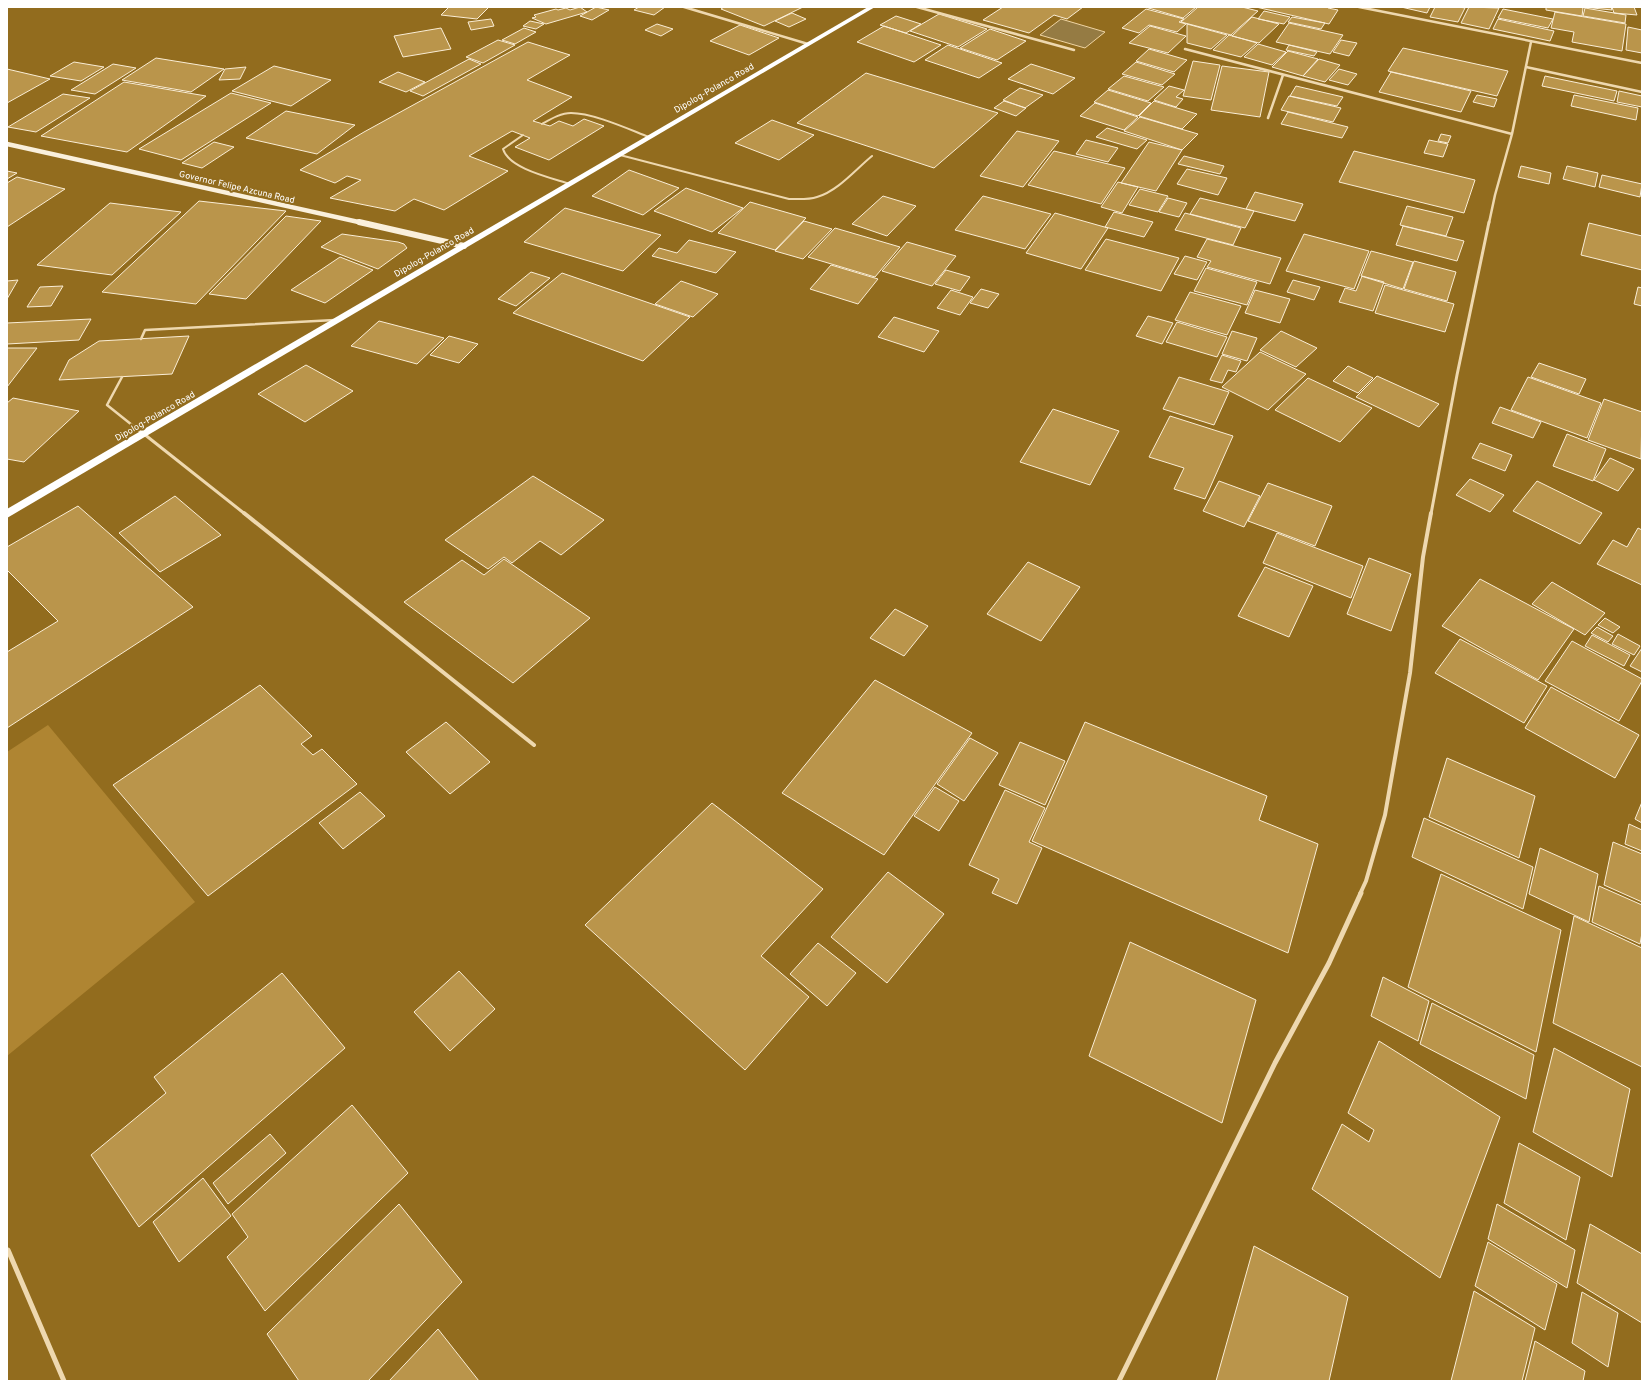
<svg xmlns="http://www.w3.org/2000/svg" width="1649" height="1388" font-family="Overpass,sans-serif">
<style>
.green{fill:#af8532}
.water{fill:#957b43;stroke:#efd4a3}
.building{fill:#ba954b;stroke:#faedd5}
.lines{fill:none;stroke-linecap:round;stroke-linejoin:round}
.lane-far1{stroke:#eed8af;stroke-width:2}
.lane{stroke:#eed8af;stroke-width:2.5}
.street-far3{stroke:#eed8af;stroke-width:2.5}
.street-far2{stroke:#eed8af;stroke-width:3}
.street-far1{stroke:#eed8af;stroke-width:4}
.street{stroke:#eed8af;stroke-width:5}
.secondary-far1{stroke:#faf0dc;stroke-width:4.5}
.secondary{stroke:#faf0dc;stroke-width:6}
.highway{fill:#fff;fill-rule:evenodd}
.labels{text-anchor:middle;stroke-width:4;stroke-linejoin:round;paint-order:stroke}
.far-street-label{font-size:9px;fill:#fff;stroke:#926c1e}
</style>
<rect width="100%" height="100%" fill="#926c1e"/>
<!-- green -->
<path class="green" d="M48,725L195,902L7,1056V752Z"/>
<!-- water -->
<path class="water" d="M1061,19L1105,32L1085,48L1040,35Z"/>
<!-- building -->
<path class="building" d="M449,7H489L477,19L441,15Z
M580,7L587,12L546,24L532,18L536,17L534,15L556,9L558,10L566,8L570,10Z
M596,7L609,10L592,20L580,16Z
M639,7H665L654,15L634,10Z
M724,7H803L764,26L721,9Z
M1003,7H1083L1067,19L1054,15L1029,33L983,20Z
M1145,7H1196L1183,18Z
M1198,7H1242L1258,11L1231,35L1181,22Z
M1256,7H1329L1328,8L1338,10L1329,24Z
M1401,7H1430L1427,13Z
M1435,7H1459L1465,8L1458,22L1430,17Z
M1469,7L1499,8L1489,29L1461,23Z
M1546,7H1580L1583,8L1582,16L1546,10Z
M1583,7H1611L1612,10Z
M1612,7H1634L1637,15L1614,13Z
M1585,8L1626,15L1625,23L1583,16Z
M1146,9L1184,19L1179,22L1186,24L1177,32L1149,25L1139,33L1122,28Z
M1503,9L1553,19L1548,28L1498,18Z
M1264,11L1290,17L1284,24L1258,19Z
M1555,12L1626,24L1622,51L1572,42L1574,32L1551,28Z
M792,13L806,19L789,27L775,21Z
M939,14L987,29L958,47L910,31Z
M896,16L921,24L906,33L880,25Z
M1252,17L1279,24L1259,43L1232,36Z
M1292,17L1325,23L1321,29L1288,22Z
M491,19L494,26L471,30L468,22Z
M1498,19L1554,31L1550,41L1493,29Z
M530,21L544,24L536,29L523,26Z
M1289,23L1343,35L1330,54L1276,42Z
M657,24L673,29L661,36L645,30Z
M1187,24L1227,35L1211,49L1187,43Z
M740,25L779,38L749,55L710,41Z
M884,26L941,45L914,62L857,42Z
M1150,26L1186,36L1168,53L1129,43Z
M1628,27L1642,30V53L1626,50Z
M441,28L451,49L403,57L394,36Z
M524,28L536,32L515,44L502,40Z
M990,29L1026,41L997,60L960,48Z
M1229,35L1257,43L1241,57L1213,50Z
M498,40L515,45L483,63L466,57Z
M1341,40L1357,43L1349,56L1333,52Z
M528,42L570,55L527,80L572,97L533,121L550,126L559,121L573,126L584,119L604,126L549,160L515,147L530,138L512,131L469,156L508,171L444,210L414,199L395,211L330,198L361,180L347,176L335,183L300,170L364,132Z
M1258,44L1286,52L1272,65L1244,57Z
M948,45L1002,63L979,78L925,60Z
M1289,45L1317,52L1314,56L1286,50Z
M1403,48L1508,71L1497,96L1388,71Z
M1149,49L1187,60L1174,72L1136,61Z
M1288,51L1318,59L1303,76L1272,67Z
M156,58L224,69L191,92L122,80Z
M469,59L481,64L423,96L410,91Z
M1319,59L1340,65L1325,82L1303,76Z
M1193,61L1220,65L1211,100L1183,96Z
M74,62L104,67L81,81L50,76Z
M1136,62L1175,74L1162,85L1122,74Z
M113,64L136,68L95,94L71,90Z
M1031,64L1075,78L1053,94L1008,79Z
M274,66L331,80L291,106L232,91Z
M1222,66L1269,72L1260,117L1211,110Z
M246,67L240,79L219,80L225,69Z
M7,69L50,79L7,103Z
M1339,69L1357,74L1348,85L1329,80Z
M398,72L425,82L406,92L379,82Z
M1391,72L1471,91L1461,112L1379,92Z
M866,73L998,113L934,168L797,123Z
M1124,76L1164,87L1148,101L1108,89Z
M1545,76L1617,91L1614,101L1542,86Z
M124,82L206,96L127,152L41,136Z
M1169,86L1184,90L1176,97L1183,99L1176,107L1154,100Z
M1296,86L1343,97L1337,106L1290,96Z
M1020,88L1043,95L1025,108L1003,100Z
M1108,90L1151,103L1138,116L1094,102Z
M1619,91L1642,96V107L1617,102Z
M231,93L271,103L181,160L139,149Z
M63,94L90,98L36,132L8,127Z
M1477,95L1497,99L1494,107L1473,102Z
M1574,95L1638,108L1636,120L1571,106Z
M1289,96L1341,108L1333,122L1281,110Z
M1004,101L1026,108L1016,116L994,108Z
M1154,101L1197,114L1182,129L1139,116Z
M1095,103L1138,117L1124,130L1080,116Z
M286,111L355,125L317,154L246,138Z
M1288,112L1348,127L1342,138L1281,124Z
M1140,117L1198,134L1182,150L1124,131Z
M772,120L814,135L779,160L735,143Z
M1107,128L1147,140L1137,149L1096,137Z
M1017,131L1059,141L1023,187L980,176Z
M1441,134L1451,136L1448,143L1438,141Z
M1086,140L1118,148L1108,162L1076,154Z
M1429,140L1448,144L1443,157L1424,153Z
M214,142L234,147L202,168L182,163Z
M1149,142L1182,150L1156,191L1121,183Z
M1054,151L1125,168L1101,204L1028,185Z
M1354,151L1475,180L1464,213L1339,182Z
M1184,156L1224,166L1220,174L1178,164Z
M1521,166L1551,173L1549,184L1518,177Z
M1567,166L1598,173L1595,187L1563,179Z
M1187,169L1227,178L1218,195L1177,184Z
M629,170L679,188L643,215L592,196Z
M7,171L17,173L7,179Z
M1602,175L1642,184L1640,197L1599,187Z
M17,177L65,189L7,227V183Z
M1118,182L1138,187L1122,213L1101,207Z
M686,188L743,208L712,232L654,211Z
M1140,189L1168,196L1158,212L1129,205Z
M1255,192L1303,204L1295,221L1246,209Z
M883,196L916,206L887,236L852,224Z
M983,196L1051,214L1025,249L955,230Z
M1168,198L1187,203L1179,217L1159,212Z
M1200,198L1254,211L1245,228L1190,214Z
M199,201L286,211L196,304L102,292Z
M750,202L806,218L775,250L718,233Z
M110,203L181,212L112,275L37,265Z
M1407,206L1453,217L1446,236L1400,225Z
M565,208L661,235L623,271L524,242Z
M1114,212L1153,222L1144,237L1105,227Z
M1055,213L1108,228L1081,269L1026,253Z
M1185,213L1241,228L1233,245L1175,230Z
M286,216L321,221L246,299L209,294Z
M804,221L832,229L803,259L775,251Z
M1589,223L1642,236V270L1581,255Z
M1403,226L1464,241L1457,261L1396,245Z
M835,228L900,247L875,277L808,257Z
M342,234L398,242L404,244L407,248L378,269L321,247Z
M1304,234L1369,251L1354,289L1286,271Z
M1106,239L1179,258L1161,291L1085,270Z
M1207,239L1281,258L1270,284L1207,267L1211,261L1197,257Z
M689,240L736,252L716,273L652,256L659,248L677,253Z
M907,242L956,256L932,286L882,271Z
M1371,251L1413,262L1403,289L1361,276Z
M1185,256L1207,262L1197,280L1174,274Z
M340,257L373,270L325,303L291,290Z
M1414,261L1456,272L1447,301L1404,289Z
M831,265L878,279L858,304L810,289Z
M1206,268L1257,282L1247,305L1194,291Z
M946,270L970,277L960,291L935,284Z
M531,272L550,278L516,306L498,299Z
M562,273L690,317L643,361L513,313Z
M1362,276L1384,282L1373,311L1339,302L1345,288L1356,291Z
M18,280L7,299V281Z
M1293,280L1320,287L1314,300L1287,292Z
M681,281L718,294L693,317L655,304Z
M1385,285L1454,304L1445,332L1375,313Z
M63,286L51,306L27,307L40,287Z
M1638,287L1642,288V306L1634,304Z
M981,289L999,294L988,308L970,303Z
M951,290L973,297L960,315L937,308Z
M1255,290L1290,299L1280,323L1245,313Z
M1190,292L1241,306L1227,335L1175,320Z
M1148,316L1173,323L1162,344L1136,336Z
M894,317L939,331L924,352L878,337Z
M91,319L79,340L7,344V323Z
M379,321L444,338L417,364L351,346Z
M1177,322L1227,337L1217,357L1166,342Z
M1232,331L1257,338L1247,361L1222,354Z
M1281,331L1317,348L1296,367L1260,350Z
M189,336L172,374L59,380L69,360L99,341Z
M449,336L478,344L459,363L430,355Z
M7,348H37L7,387Z
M1260,352L1306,374L1268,410L1222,387Z
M1222,355L1241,361L1236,372L1228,370L1222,383L1210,380Z
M1539,363L1586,379L1579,394L1531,377Z
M306,365L353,391L305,422L258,394Z
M1348,366L1373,378L1358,393L1333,381Z
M1377,376L1439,404L1419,427L1356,397Z
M1179,377L1229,392L1214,425L1163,409Z
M1528,377L1601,403L1587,438L1511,410Z
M1308,378L1372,408L1340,442L1275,410Z
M13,398L79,411L24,462L7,459V403Z
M1604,399L1642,412L1641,459L1588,440Z
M1500,407L1541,422L1533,438L1492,423Z
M1053,409L1119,431L1090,485L1020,462Z
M1170,416L1233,436L1205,499L1174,489L1184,468L1149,457Z
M1567,434L1606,449L1593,481L1553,466Z
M1480,443L1512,455L1505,471L1472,458Z
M1610,458L1634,469L1618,491L1594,480Z
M533,476L604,520L561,555L540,541L512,563L504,557L488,569L445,540Z
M1470,479L1504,495L1490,512L1456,495Z
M1219,481L1260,496L1244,527L1203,511Z
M1537,481L1602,513L1580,544L1513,511Z
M1268,483L1332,506L1315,546L1248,521Z
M175,496L221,535L160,572L119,533Z
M78,506L193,607L7,728V652L58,621L7,570V547Z
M1638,528L1642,530V585L1597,564L1613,540L1627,547Z
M1277,533L1363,566L1351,598L1263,563Z
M1369,558L1411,574L1391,631L1347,614Z
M504,559L590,618L513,683L404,602L462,560L484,575Z
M1028,562L1080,587L1041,641L987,614Z
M1265,567L1313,586L1289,637L1238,616Z
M1480,579L1574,629L1538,680L1442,626Z
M1552,582L1605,613L1585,635L1532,604Z
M895,609L928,626L904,656L870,638Z
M1605,618L1620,627L1613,633L1598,625Z
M1597,627L1613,636L1608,642L1591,633Z
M1618,634L1640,646L1634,655L1612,644Z
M1592,635L1630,655L1624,666L1585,646Z
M1460,639L1547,686L1524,723L1435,673Z
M1572,641L1642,679V681L1619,721L1545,681Z
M1642,648V672L1630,666Z
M875,680L972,733L884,855L782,793Z
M260,685L312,736L301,744L313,755L322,749L357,784L208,896L113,785Z
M1551,687L1639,735L1615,778L1525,728Z
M446,722L490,762L450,794L406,752Z
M1085,722L1267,796L1259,820L1318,844L1288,953L1032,841Z
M970,738L998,753L964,801L937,784Z
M1020,742L1065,761L1045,805L999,785Z
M1447,758L1535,796L1519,858L1429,817Z
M935,787L959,801L939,831L914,816Z
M1005,790L1045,808L1029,842L1042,848L1017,904L992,893L999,879L969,865Z
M360,792L385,816L343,849L319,823Z
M1642,802V823L1635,819Z
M712,803L823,889L761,956L809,997L745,1070L585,925Z
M1424,818L1533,867L1523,909L1412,857Z
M1629,824L1642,830V851L1625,844Z
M1613,842L1642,854V902L1604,885Z
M1540,848L1598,874L1589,922L1529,894Z
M888,872L944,914L887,983L831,937Z
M1441,874L1561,930L1536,1052L1408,987Z
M1599,886L1642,905V933L1640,944L1592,922Z
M1574,916L1642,948V1067L1553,1023Z
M1130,942L1256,1000L1222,1123L1089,1056Z
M818,943L856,973L827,1006L790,974Z
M459,971L495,1009L450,1051L414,1012Z
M282,973L345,1048L139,1227L91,1155L166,1093L154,1077Z
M1383,977L1429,1001L1418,1041L1371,1016Z
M1432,1003L1534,1055L1526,1099L1420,1044Z
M1379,1041L1500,1117L1440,1278L1312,1189L1342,1124L1369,1142L1374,1130L1348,1113Z
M1554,1048L1630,1089L1612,1177L1533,1132Z
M352,1105L408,1173L265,1311L227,1257L248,1237L232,1214Z
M270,1134L286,1153L228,1204L213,1183Z
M1519,1143L1580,1177L1566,1240L1504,1203Z
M203,1178L231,1216L179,1262L153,1222Z
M399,1204L462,1282L368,1381H299L267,1334Z
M1497,1204L1575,1250L1567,1288L1488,1239Z
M1590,1224L1642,1254V1323L1577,1283Z
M1488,1242L1557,1284L1545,1330L1475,1286Z
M1254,1246L1348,1297L1329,1381H1216Z
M1474,1291L1535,1328L1522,1381H1451Z
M1582,1292L1618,1313L1608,1367L1572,1343Z
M438,1329L479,1381H389Z
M1535,1341L1585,1371L1583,1381H1525Z"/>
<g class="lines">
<!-- lane-far1 -->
<path class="lane-far1" d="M542,124C551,119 561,113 571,113C593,113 628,129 649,137
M523,135L503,149C509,169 552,178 570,184
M620,155L789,199C798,199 808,200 817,197C838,191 856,169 872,156"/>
<!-- lane -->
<path class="lane" d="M141,339L145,330L335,320
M122,377L107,405L142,433"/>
<!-- street-far3 -->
<path class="street-far3" d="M684,7L808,44
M917,7L1074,50
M1359,7L1642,63
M1185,49L1512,134
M1526,67L1642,92
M1268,118L1283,75
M1489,223L1495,195L1512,134L1531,42"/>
<!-- street-far2 -->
<path class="street-far2" d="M144,434L245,514
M1431,514L1457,375L1489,222"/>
<!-- street-far1 -->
<path class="street-far1" d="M244,513L534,745
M1360,894L1366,881L1385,815L1410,673L1423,557L1431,513"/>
<!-- street -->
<path class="street" d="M8,1250L64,1381
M1119,1381L1275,1063L1329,963L1361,893"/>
<!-- secondary-far1 -->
<path class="secondary-far1" d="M7,144L363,223"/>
<!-- secondary -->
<path class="secondary" d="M359,222L464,246"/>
<!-- highway -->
<path class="highway" d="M868,7H875L7,518V509Z"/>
</g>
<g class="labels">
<!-- far-street labels -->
<g class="far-street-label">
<text transform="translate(714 88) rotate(-30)" y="3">Dipolog-Polanco Road</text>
<text transform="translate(237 187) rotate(13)" y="3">Governor Felipe Azcuna Road</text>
<text transform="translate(434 252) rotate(-30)" y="3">Dipolog-Polanco Road</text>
<text transform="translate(155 416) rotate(-30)" y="3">Dipolog-Polanco Road</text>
</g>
</g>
<!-- border -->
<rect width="1649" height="1388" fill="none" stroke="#ffffff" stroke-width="16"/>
</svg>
